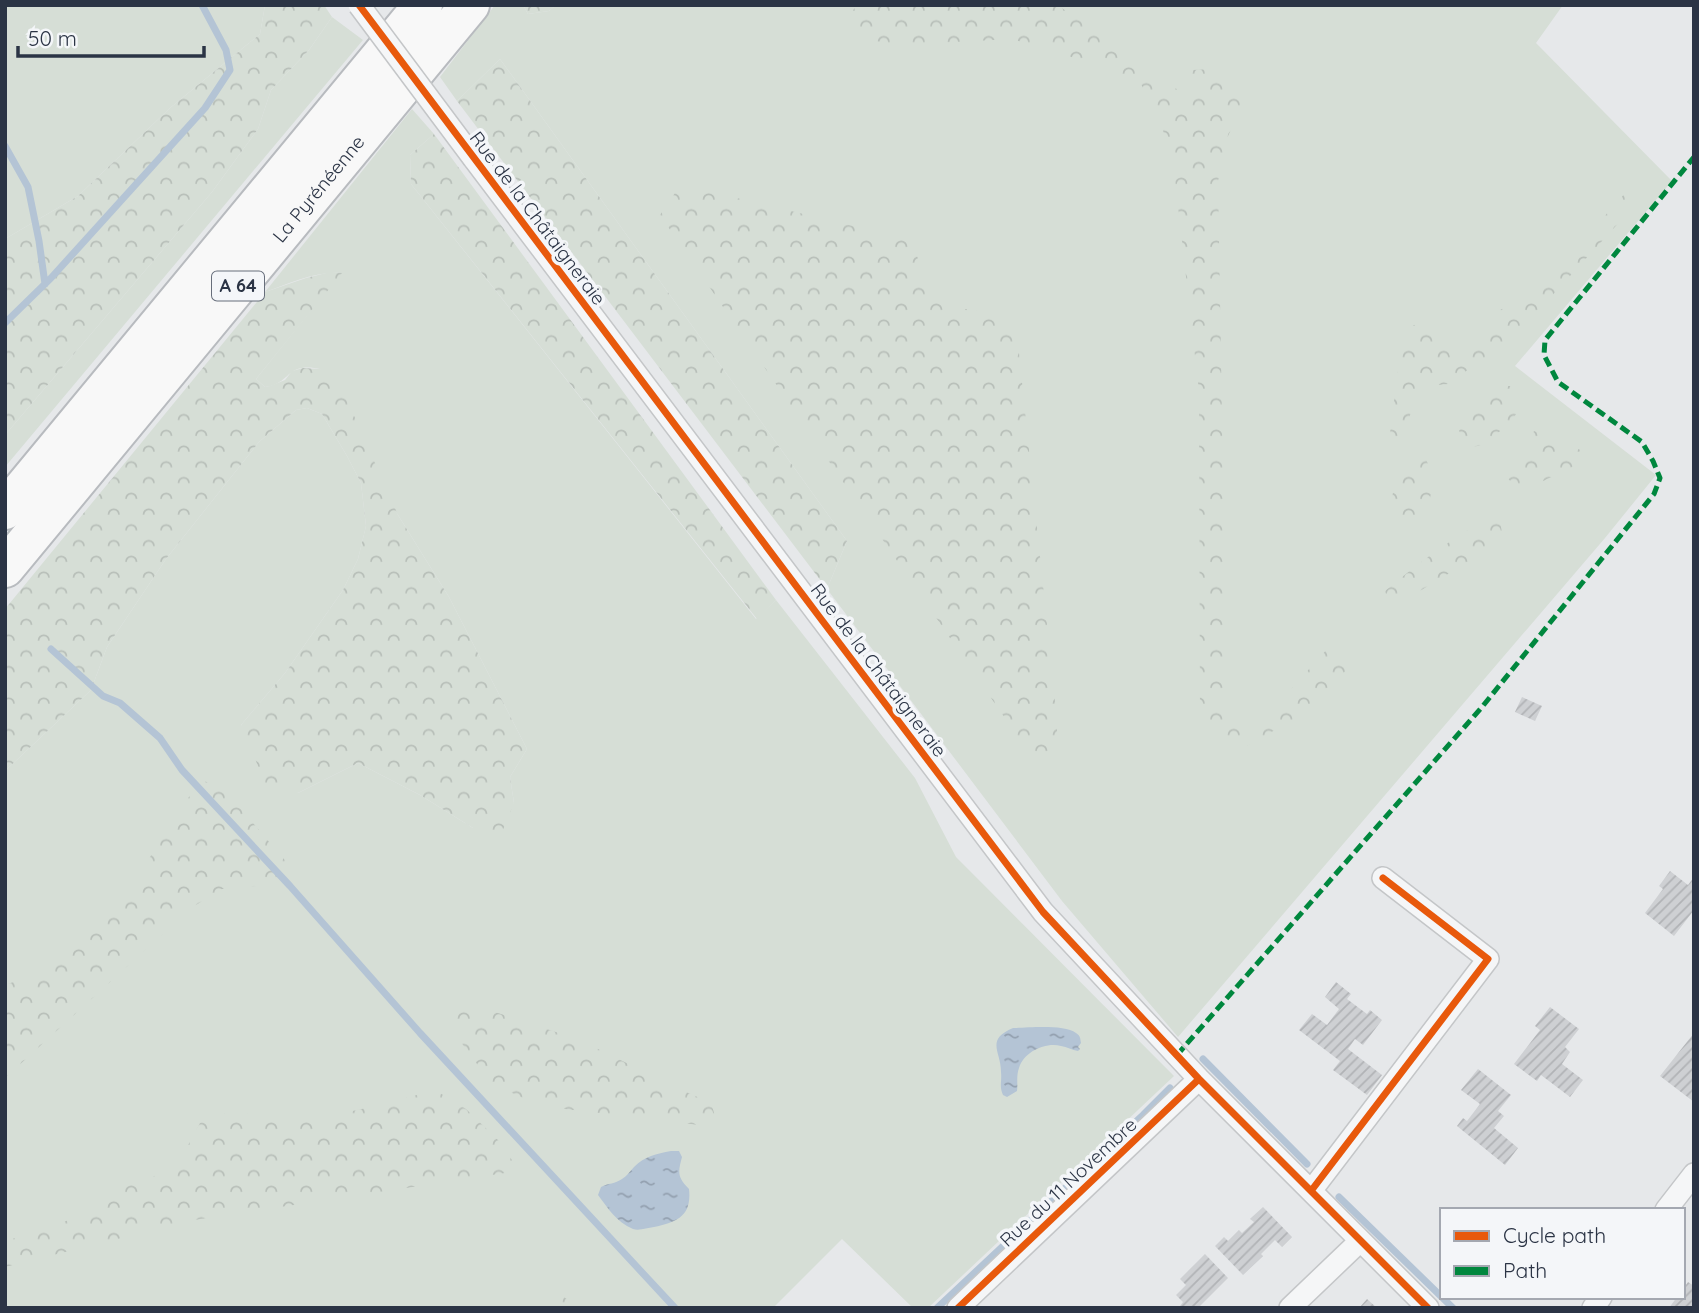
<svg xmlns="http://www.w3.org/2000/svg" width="1699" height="1313" font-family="Quicksand,sans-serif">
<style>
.green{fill:#d6ded6}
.forest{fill:url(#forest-crowns)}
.water{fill:url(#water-ripples)}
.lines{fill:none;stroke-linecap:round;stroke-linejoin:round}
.stream{stroke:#b4c4d5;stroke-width:7}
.building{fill:url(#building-hatch)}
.minor-casing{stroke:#c4c6c8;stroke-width:24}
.motorway-casing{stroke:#b8bbbf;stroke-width:42}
.minor{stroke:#f5f6f7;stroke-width:21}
.motorway{stroke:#f8f8f8;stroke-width:38}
.minor-bridge-casing{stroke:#c4c6c8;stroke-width:24;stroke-linecap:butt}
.minor-bridge{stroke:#f5f6f7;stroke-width:21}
.quiet{stroke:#00873e;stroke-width:5;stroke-dasharray:10 5;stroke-linecap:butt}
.cycleway-casing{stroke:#f4f6f9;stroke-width:11}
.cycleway{stroke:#e8590c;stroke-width:7}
.labels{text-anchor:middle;stroke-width:7;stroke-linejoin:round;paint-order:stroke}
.shield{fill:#f4f6f9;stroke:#676e7b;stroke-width:2}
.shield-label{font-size:18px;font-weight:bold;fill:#2b3445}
.street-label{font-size:19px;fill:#2b3445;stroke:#f4f6f9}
</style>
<defs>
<pattern id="forest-crowns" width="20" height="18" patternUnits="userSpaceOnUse" patternTransform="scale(1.75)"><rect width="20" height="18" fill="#d6ded6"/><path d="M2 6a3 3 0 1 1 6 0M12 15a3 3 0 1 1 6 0" fill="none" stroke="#b8bfb9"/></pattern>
<pattern id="water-ripples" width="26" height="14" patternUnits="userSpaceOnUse" patternTransform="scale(1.75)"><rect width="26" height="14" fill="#b4c4d5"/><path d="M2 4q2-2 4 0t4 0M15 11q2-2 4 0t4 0" fill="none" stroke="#93a0af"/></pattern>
<pattern id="building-hatch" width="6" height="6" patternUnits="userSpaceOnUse" patternTransform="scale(1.75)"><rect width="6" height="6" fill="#ced0d3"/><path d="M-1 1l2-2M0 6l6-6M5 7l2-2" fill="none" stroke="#b1b3b6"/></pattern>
</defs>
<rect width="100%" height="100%" fill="#e6e8ea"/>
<!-- green -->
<path class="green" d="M5,5H265L260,34L170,108L78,196L5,239Z
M495,5H523L528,14L549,11L556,5H1563L1536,43L1672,181L1515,366L1656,475L1605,538L1178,1037L1062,901L827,589L847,541L500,59L457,101L440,77Z
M332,17L363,40L5,467V435L212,192L258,129L271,90L309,50Z
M412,109L434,134L410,155L411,184L756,619L776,600L915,778L956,857L1174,1076L928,1308H913L842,1239L773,1308H5V771L91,690L107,647L166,559L259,442L296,410L307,408L322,414L347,456L361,483L366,526L358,559L343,590L285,673L241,725L298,793L358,763L420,795L473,828L514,803L510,777L527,749L449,597L398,515L320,369C315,368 308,367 302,368C287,370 285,385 265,387L256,379L341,273C315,271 289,284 265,292Z"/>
<!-- forest -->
<path class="forest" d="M265,5H324L332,17L309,50L271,90L258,129L212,192L5,435V239L78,196L170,108L260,34Z
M523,5H556L549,11L528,14Z
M859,5H1057L1138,57L1168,86L1189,93L1192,70L1216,69L1242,83L1243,104L1228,136L1218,181L1227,714L1245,724L1265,718L1328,648L1349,649L1347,670L1293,720L1241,749L1216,735L1200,722L1199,391L1175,180L1162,126L1141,84L1078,59L1012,39L901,45L856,38L845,22L856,6Z
M500,59L847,541L827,589L457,101Z
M434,134L776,600L757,619L411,184L410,155Z
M679,187L716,193L911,240L926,280L928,300L959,308L1005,315L1019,353L1057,721V748L1035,762L660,215Z
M1627,191L1635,205L1515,336L1448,384L1427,386L1414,397L1403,448L1388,449L1403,329L1429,320L1443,339L1450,356L1473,345L1496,312L1531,294L1553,274Z
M330,272L342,273L256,379L265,387L270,386L285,380L292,371L303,368L320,369L332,373L340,384L398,515L449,597L527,749L510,777L514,803L502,832L473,828L420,795L358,763L298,793L265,783L241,725L285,673L343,590L358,559L366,526L361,483L347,456L322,414L307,408L296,410L259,442L166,559L107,647L91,690L5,771V609L265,292L306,278Z
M1494,386H1514L1525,401L1512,420L1486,444L1468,448L1459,431L1470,408Z
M1534,431L1595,456L1539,483L1518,488L1505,476L1522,457Z
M1425,457L1434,478L1427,513L1416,525L1386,516L1399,473Z
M1498,513L1502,532L1471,560L1390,609L1385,591C1422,560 1455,536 1498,513Z
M204,781L223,788L289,865L278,884L222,889L191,908L5,1078V985L43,971L92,931L134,887L173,814Z
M459,1010H489L580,1040L675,1087L711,1103L715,1116L699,1125L540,1106L491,1083L452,1030Z
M435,1090L466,1109L501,1143L519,1171L194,1220L5,1267V1244L12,1239L69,1220L121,1188L160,1174L186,1149L200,1123L237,1109L260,1119L321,1118L384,1104Z
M562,1296L572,1302L577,1308H544Z"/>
<!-- water -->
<path class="water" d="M1013,1028C1028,1028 1064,1024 1076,1033C1081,1036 1080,1039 1081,1043L1078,1047L1080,1049L1078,1051C1072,1050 1067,1047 1061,1046C1045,1042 1024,1052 1019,1068C1016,1076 1018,1084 1017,1091L1007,1097L1003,1095C999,1086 1002,1082 1001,1072C1001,1051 985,1040 1013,1028Z
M671,1151H679L682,1157C678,1172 677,1177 689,1189C692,1216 677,1222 654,1227C647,1228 639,1231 633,1229C616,1222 608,1208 598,1195L601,1187C608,1183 615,1184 622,1179C627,1176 630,1171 634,1167C645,1156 656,1154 671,1151Z"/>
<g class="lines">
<!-- stream -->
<path class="stream" d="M5,146L28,187L39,241L45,284
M5,323L51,278L205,108L230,70L226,50L202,5
M51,649L103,696L120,703L160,738L182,770L290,886L420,1033L675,1308
M1203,1059L1307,1164
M1339,1197L1453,1308
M937,1308L1143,1115L1170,1088"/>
</g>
<!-- building -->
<path class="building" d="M1522,697L1542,706L1535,721L1515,712Z
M1670,871L1688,885L1694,877V910L1674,936L1645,913L1663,889L1659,886Z
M1336,982L1351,994L1347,999L1367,1014L1370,1010L1382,1020L1363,1045L1355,1039L1348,1049L1382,1075L1367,1095L1333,1070L1340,1061L1299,1030L1312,1014L1327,1025L1339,1009L1325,997Z
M1550,1007L1579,1029L1565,1047L1570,1052L1562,1064L1583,1080L1570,1097L1541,1075L1537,1081L1514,1064L1540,1030L1535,1026Z
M1694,1033V1102L1660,1076Z
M1478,1069L1511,1095L1498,1111L1504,1116L1494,1128L1518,1148L1505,1165L1457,1126L1463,1118L1467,1121L1480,1104L1461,1090Z
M1263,1207L1292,1237L1282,1247L1275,1240L1261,1254L1263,1256L1243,1275L1215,1246L1224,1237L1228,1241L1239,1230L1242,1233L1254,1222L1250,1219Z
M1205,1254L1228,1278L1198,1308H1182L1180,1306L1183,1302L1176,1295L1186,1285L1180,1279Z
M1688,1282L1694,1286V1308H1669L1677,1297H1683V1289Z
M1367,1299L1377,1308H1359Z"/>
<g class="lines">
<!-- minor casing -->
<g class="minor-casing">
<path id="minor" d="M474,159L1043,912L1199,1079L1428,1308
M1311,1191L1488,959L1383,878
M1666,1210L1694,1174
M958,1308L1199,1079
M1290,1308L1360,1241
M1593,1308L1601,1297"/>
</g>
<!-- motorway casing -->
<g class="motorway-casing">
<g id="motorway">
<path d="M5,510L423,5"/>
<path id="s1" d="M5,568L470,5"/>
</g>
</g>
<!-- minor -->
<use href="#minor" class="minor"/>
<!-- motorway -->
<use href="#motorway" class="motorway"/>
<!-- minor-bridge casing -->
<g class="minor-bridge-casing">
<path id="minor-bridge" d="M359,5L474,159"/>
</g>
<!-- minor-bridge -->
<use href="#minor-bridge" class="minor-bridge"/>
<!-- quiet -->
<path class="quiet" d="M1177,1055L1482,707L1654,494L1660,478L1653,461L1642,442L1558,382L1544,355L1545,340L1694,157"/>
<!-- cycleway casing -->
<g class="cycleway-casing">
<path id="cycleway" d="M359,5L821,619L1043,912L1199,1079L1428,1308
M1311,1191L1488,959L1383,878
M958,1308L1199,1079"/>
</g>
<!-- cycleway -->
<use href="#cycleway" class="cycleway"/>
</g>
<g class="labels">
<!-- shield labels -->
<rect class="shield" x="212" y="271.5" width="52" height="29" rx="5"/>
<g class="shield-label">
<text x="238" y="292">A 64</text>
</g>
<!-- street labels -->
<g class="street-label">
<text dy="7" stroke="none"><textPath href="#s1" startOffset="492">La Pyrénéenne</textPath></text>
<text transform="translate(538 218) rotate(53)" y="7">Rue de la Châtaigneraie</text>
<text transform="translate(879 670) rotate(53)" y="7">Rue de la Châtaigneraie</text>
<text transform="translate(1068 1182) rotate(-43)" y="7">Rue du 11 Novembre</text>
</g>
</g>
<!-- border -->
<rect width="1699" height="1313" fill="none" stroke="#2b3445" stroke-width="14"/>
<!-- legend -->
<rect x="1440" y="1208" width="245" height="91" fill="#f4f6f9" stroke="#a4a8b1" stroke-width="2"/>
<rect x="1454" y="1231" width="35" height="10" fill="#e8590c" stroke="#a4a8b1" stroke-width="2"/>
<text x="1503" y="1243" font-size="21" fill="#2b3445">Cycle path</text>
<rect x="1454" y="1266" width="35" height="10" fill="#00873e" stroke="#a4a8b1" stroke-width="2"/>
<text x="1503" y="1278" font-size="21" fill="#2b3445">Path</text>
<!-- scale -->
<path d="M18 46v10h186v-10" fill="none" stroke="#2b3445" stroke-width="3.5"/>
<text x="28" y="46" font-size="21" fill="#2b3445" stroke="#f4f6f9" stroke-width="5" paint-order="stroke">50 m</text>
</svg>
